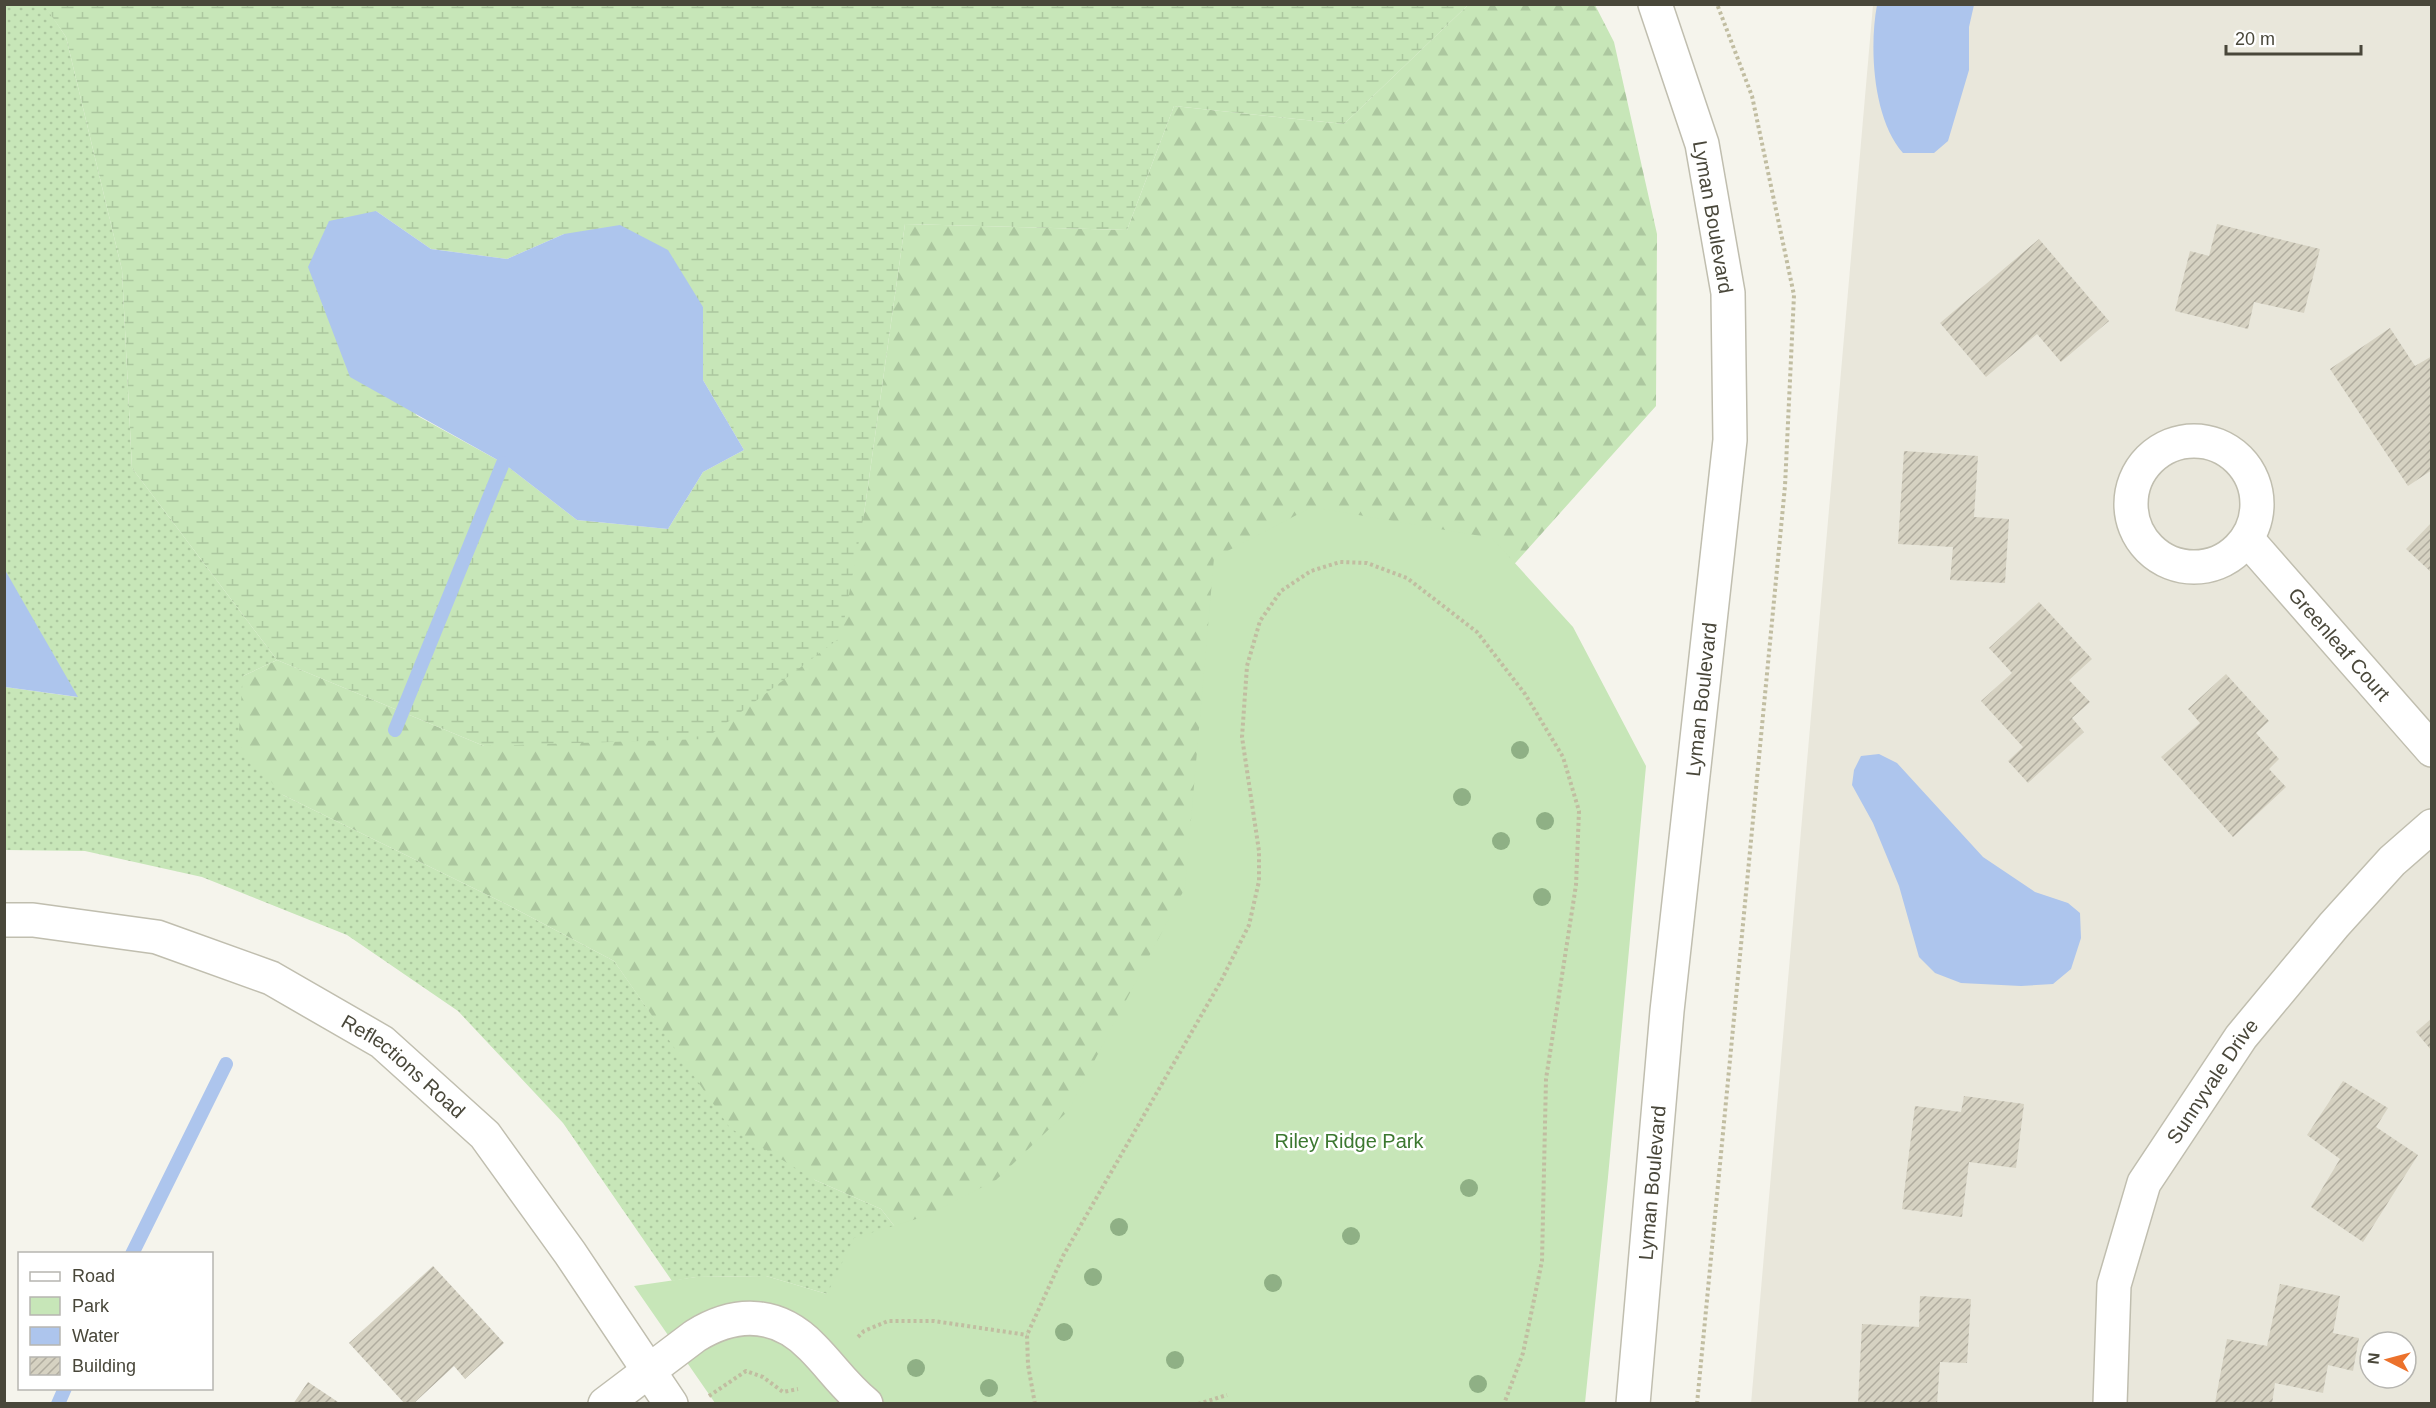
<svg xmlns="http://www.w3.org/2000/svg" width="2436" height="1408" font-family="Helvetica,sans-serif">
<style>
.residential{fill:#e9e7db;fill-rule:evenodd}
.grass{fill:url(#grass-dots)}
.forest{fill:url(#forest-firs)}
.wetland{fill:url(#wetland-marsh);fill-rule:evenodd}
.park{fill:#c7e6b8}
.water{fill:#adc5ed}
.lines{fill:none;stroke-linecap:round;stroke-linejoin:round}
.stream{stroke:#adc5ed;stroke-width:14}
.building{fill:url(#building-hatch)}
.minor-casing{stroke:#c0beaf;stroke-width:36}
.path{stroke:#c1bda1;stroke-width:4;stroke-dasharray:3 3;stroke-linecap:butt}
.minor{stroke:#fff;stroke-width:33}
.tree{fill:#8fb085}
.labels{text-anchor:middle;stroke-width:5;stroke-linejoin:round;paint-order:stroke}
.street-label{font-size:20px;fill:#49473a;stroke:#fff}
.park-label{font-size:20px;fill:#3c7830;stroke:#fff}
</style>
<defs>
<pattern id="grass-dots" width="8" height="8" patternUnits="userSpaceOnUse" patternTransform="scale(1.5)"><rect width="8" height="8" fill="#c7e6b8"/><path d="M2 2h.1M6 6h.1" fill="none" stroke="#acc79f" stroke-width="1.8" stroke-linecap="round"/></pattern>
<pattern id="forest-firs" width="22" height="20" patternUnits="userSpaceOnUse" patternTransform="scale(1.5)"><rect width="22" height="20" fill="#c7e6b8"/><path d="M5 1l3.5 6h-7zM16 11l3.5 6h-7z" fill="#acc79f"/></pattern>
<pattern id="wetland-marsh" width="20" height="14" patternUnits="userSpaceOnUse" patternTransform="scale(1.5)"><rect width="20" height="14" fill="#c7e6b8"/><path d="M1 5h8M5 5V1M11 12h8M15 12V8" fill="none" stroke="#acc79f"/></pattern>
<pattern id="building-hatch" width="6" height="6" patternUnits="userSpaceOnUse" patternTransform="scale(1.5)"><rect width="6" height="6" fill="#d6d2c2"/><path d="M-1 1l2-2M0 6l6-6M5 7l2-2" fill="none" stroke="#b0ac9f"/></pattern>
</defs>
<rect width="100%" height="100%" fill="#f5f4ec"/>
<!-- residential -->
<path class="residential" d="M1873,5H2431V1403L1751,1404ZM2370,1342H2406V1378H2370Z"/>
<!-- grass -->
<path class="grass" d="M44,4L66,37L122,270L132,468L277,660L243,676L283,795L508,905L614,961L654,1018L815,1180L881,1209L924,1264L827,1294L766,1276L696,1277L672,1281L563,1123L458,1011L347,935L202,877L85,851L5,850V687L77,697L4,570L5,5Z"/>
<!-- forest -->
<path class="forest" d="M1468,5H1595L1614,42L1657,234L1656,406L1500,580L1223,868L1116,1070L924,1264L881,1209L815,1180L730,1128L614,961L508,905L283,795L238,744L243,676L277,660L484,746L864,514L905,224L1127,230L1174,106L1344,124Z"/>
<!-- wetland -->
<path class="wetland" d="M44,5H1468L1344,124L1174,106L1127,230L905,224L864,514L841,637L705,739L484,746L277,660L132,468L122,270L66,37ZM376,211L431,249L507,259L564,234L703,307V380L744,450L703,472L668,529L577,520L503,463L416,415Z"/>
<!-- park -->
<path class="park" d="M1312,507L1492,538L1573,627L1646,766L1608,1177L1585,1403H715L634,1286L696,1277L766,1276L827,1294L854,1238L926,1216L996,1180L1068,1111L1185,888L1214,558Z"/>
<!-- water -->
<path class="water" d="M1877,5H1974L1969,27V70L1948,141L1934,153H1903C1873,119 1869,48 1877,5Z
M376,211L431,249L507,259L564,234L620,225L668,250L703,307V380L744,450L703,472L668,529L577,520L503,463L350,377L308,267L329,221Z
M4,570H5L78,697L5,687Z
M1879,754L1897,763L1983,857L2035,892L2068,903L2080,913L2081,938L2071,969L2053,984L2021,986L1961,983L1935,973L1919,957L1899,886L1873,823L1852,785L1854,770L1861,756Z"/>
<g class="lines">
<!-- stream -->
<path class="stream" d="M395,730L503,463
M132,1254L226,1064
M58,1404L65,1388"/>
</g>
<!-- building -->
<path class="building" d="M2217,224L2320,249L2304,313L2254,302L2248,329L2175,311L2190,251L2209,256Z
M2039,239L2109,321L2061,362L2037,334L1986,377L1940,323Z
M2390,328L2415,366L2432,356V470L2408,486L2330,369Z
M1904,451L1978,456L1974,517L2009,519L2005,583L1950,580L1953,547L1898,544Z
M2432,522V573L2406,549Z
M2039,602L2092,659L2069,680L2090,702L2072,718L2084,732L2028,783L2008,761L2023,747L1981,701L2012,673L1989,648Z
M2226,674L2269,721L2256,733L2279,759L2269,769L2286,787L2233,837L2161,757L2200,723L2188,709Z
M2432,1018V1051L2416,1032Z
M2343,1081L2388,1108L2376,1127L2418,1155L2363,1242L2311,1207L2340,1159L2307,1135Z
M1964,1096L2024,1104L2016,1168L1969,1162L1962,1217L1902,1209L1915,1106L1961,1112Z
M433,1266L504,1343L465,1379L454,1366L413,1404H405L349,1343Z
M2280,1284L2340,1296L2333,1333L2359,1338L2353,1371L2328,1365L2323,1393L2275,1383L2272,1404L2215,1403L2227,1339L2267,1346Z
M1920,1296L1971,1299L1967,1363L1940,1362L1937,1404H1858L1862,1324L1919,1327Z
M308,1382L341,1404H293Z"/>
<g class="lines">
<!-- minor casing -->
<g class="minor-casing">
<g id="minor">
<circle cx="2194" cy="504" r="63"/>
<path id="s1" d="M2247,539L2432,750"/>
<path id="s2" d="M4,920H33L157,937L271,978L382,1042L485,1135L570,1253L671,1404"/>
<path d="M605,1404L695,1336C737,1310 778,1312 812,1347C832,1367 843,1385 866,1404"/>
<path id="s3" d="M1633,1404L1667,1011L1730,440L1728,293L1702,144L1655,4"/>
<path id="s4" d="M2110,1404L2114,1285L2144,1183L2241,1037L2334,925L2392,861L2432,826"/>
</g>
</g>
<!-- path -->
<path class="path" d="M858,1337L864,1331L888,1321H934L1027,1335
M709,1396L746,1371L763,1377L783,1392L798,1389
M1035,1404L1028,1365L1027,1335L1063,1256L1221,981L1249,925L1259,881V851L1242,737L1247,666L1260,621L1281,591L1311,571L1340,562L1367,563L1407,578L1477,632L1525,694L1563,757L1579,811L1576,885L1546,1079L1542,1261L1523,1353L1504,1404
M1198,1404L1227,1395
M1697,1404L1785,486L1794,295L1752,96L1717,4"/>
<!-- minor -->
<use href="#minor" class="minor"/>
</g>
<!-- trees -->
<g class="tree">
<circle cx="1520" cy="750" r="9"/>
<circle cx="1462" cy="797" r="9"/>
<circle cx="1545" cy="821" r="9"/>
<circle cx="1501" cy="841" r="9"/>
<circle cx="1542" cy="897" r="9"/>
<circle cx="1469" cy="1188" r="9"/>
<circle cx="1119" cy="1227" r="9"/>
<circle cx="1351" cy="1236" r="9"/>
<circle cx="1093" cy="1277" r="9"/>
<circle cx="1273" cy="1283" r="9"/>
<circle cx="1064" cy="1332" r="9"/>
<circle cx="1175" cy="1360" r="9"/>
<circle cx="916" cy="1368" r="9"/>
<circle cx="1478" cy="1384" r="9"/>
<circle cx="989" cy="1388" r="9"/>
</g>
<g class="labels">
<!-- street labels -->
<g class="street-label">
<text transform="translate(1713 217) rotate(80)" y="7">Lyman Boulevard</text>
<text dy="7" stroke="none"><textPath href="#s1" startOffset="140">Greenleaf Court</textPath></text>
<text dy="7" stroke="none"><textPath href="#s3" startOffset="708">Lyman Boulevard</textPath></text>
<text dy="7" stroke="none"><textPath href="#s2" startOffset="435">Reflections Road</textPath></text>
<text dy="7" stroke="none"><textPath href="#s4" startOffset="348">Sunnyvale Drive</textPath></text>
<text dy="7" stroke="none"><textPath href="#s3" startOffset="222">Lyman Boulevard</textPath></text>
</g>
<!-- park labels -->
<g class="park-label">
<text x="1349" y="1148">Riley Ridge Park</text>
</g>
</g>
<!-- border -->
<rect width="2436" height="1408" fill="none" stroke="#49473a" stroke-width="12"/>
<!-- legend -->
<rect x="18" y="1252" width="195" height="138" fill="#ffffff" stroke="#b6b5b0" stroke-width="1.5"/>
<rect x="30" y="1272" width="30" height="9" fill="#ffffff" stroke="#b6b5b0" stroke-width="1.5"/>
<text x="72" y="1282" font-size="18" fill="#49473a">Road</text>
<rect x="30" y="1297" width="30" height="18" fill="#c7e6b8" stroke="#b6b5b0" stroke-width="1.5"/>
<text x="72" y="1312" font-size="18" fill="#49473a">Park</text>
<rect x="30" y="1327" width="30" height="18" fill="#adc5ed" stroke="#b6b5b0" stroke-width="1.5"/>
<text x="72" y="1342" font-size="18" fill="#49473a">Water</text>
<rect x="30" y="1357" width="30" height="18" fill="url(#building-hatch)" stroke="#b6b5b0" stroke-width="1.5"/>
<text x="72" y="1372" font-size="18" fill="#49473a">Building</text>
<!-- north arrow -->
<g transform="translate(2388 1360) rotate(276)"><circle r="28" fill="#ffffff" stroke="#b6b5b0" stroke-width="1.5"/>
<path d="M0-4.5L10 22L0 15L-10 22Z" fill="#ec722c"/>
<text y="-9" font-size="16" font-weight="bold" text-anchor="middle" fill="#49473a">N</text>
</g>
<!-- scale -->
<path d="M2226 45v9h135v-9" fill="none" stroke="#49473a" stroke-width="3"/>
<text x="2235" y="45" font-size="18" fill="#49473a" stroke="#ffffff" stroke-width="4.5" paint-order="stroke">20 m</text>
</svg>
